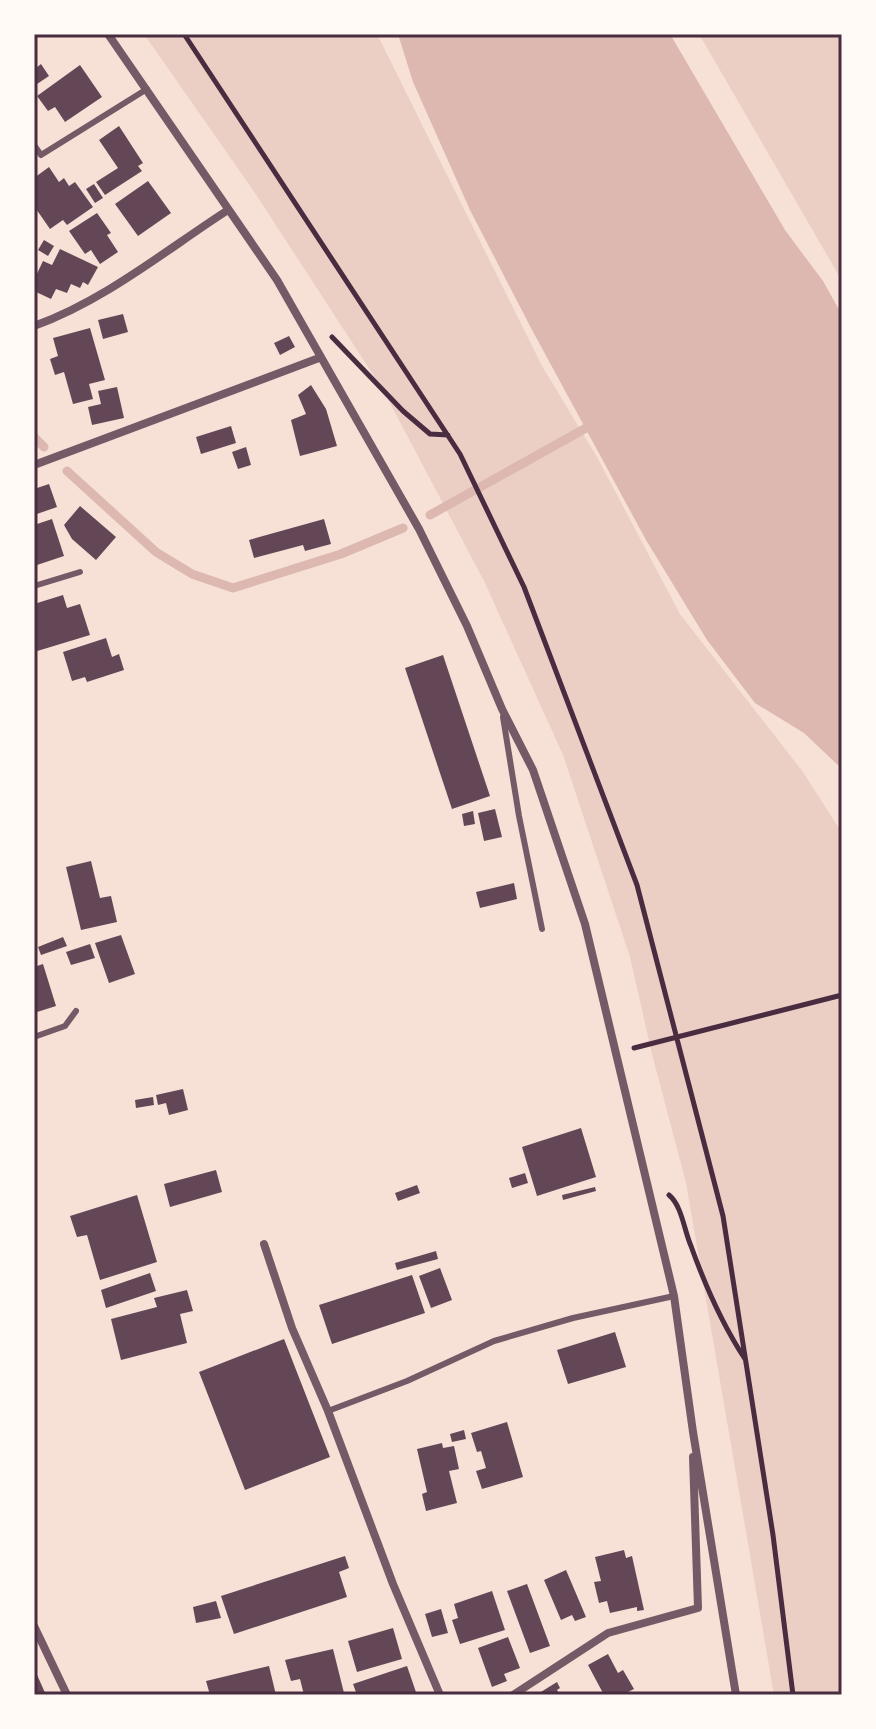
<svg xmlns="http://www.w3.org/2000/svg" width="876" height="1729" font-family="'Work Sans',sans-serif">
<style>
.green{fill:#ebcfc5}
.water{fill:#dcb8b0}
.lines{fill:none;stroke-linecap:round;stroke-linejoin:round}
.stream{stroke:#dcb8b0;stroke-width:9}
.building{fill:#644757}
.path{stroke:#4a2c40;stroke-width:5}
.service{stroke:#755966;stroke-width:6}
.minor{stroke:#755966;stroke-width:8}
.neatline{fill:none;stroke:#4a2c40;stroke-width:3}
</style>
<rect width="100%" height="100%" fill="#f7e1d7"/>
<!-- green -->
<path class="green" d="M144,34H377L542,366L597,457L680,614L803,772L842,833V1695H774L686,1183L652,1054L630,957L563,755L484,581L383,390L255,193Z
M699,34H842V281Z"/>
<!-- water -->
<path class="water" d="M398,34H670L785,230L823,281L842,315V769L804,733L755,703L707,640L646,540L531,328L470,210L413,82Z"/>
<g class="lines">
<!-- stream -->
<path class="stream" d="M34,437L44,447
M67,471L156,552L192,574L233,588L341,554L403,528
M430,515L595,423"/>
</g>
<!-- building -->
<path class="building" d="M41,64L49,76L34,86V65L36,68Z
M80,65L102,97L65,122L55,107L48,111L37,96Z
M119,126L143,163L138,166L142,171L105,195L96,182L118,168L99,140Z
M49,167L59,182L64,178L69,186L75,182L93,207L67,225L63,220L50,229L34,206V178Z
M148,181L171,213L138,236L115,204Z
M94,184L103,198L95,203L86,189Z
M97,213L111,233L107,235L118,252L100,264L91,250L85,254L69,231Z
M44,240L54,246L48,256L38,250Z
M60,249L98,267L88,285L83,282L80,288L71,284L67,293L56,289L51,299L34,291V280L43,261L52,265Z
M123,314L128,332L103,339L98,320Z
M90,328L105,380L89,384L93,399L73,404L64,372L55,375L50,359L58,356L53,338Z
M289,336L295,347L280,355L274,343Z
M311,385L326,409L337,446L300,456L291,420L306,414L298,395Z
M117,387L124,418L92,425L88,407L101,404L98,391Z
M231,426L236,443L201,454L196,437Z
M246,447L251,465L238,469L232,452Z
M49,484L57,507L34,515V489Z
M80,506L116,537L96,560L72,539L64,525Z
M52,519L64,556L34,566V525Z
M324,519L331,544L305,551L303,545L254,558L249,540Z
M63,595L67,608L80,604L90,635L34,652V604Z
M106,638L112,657L119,654L124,670L87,682L85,677L72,681L63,652Z
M443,655L490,796L452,809L405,668Z
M495,809L502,837L484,841L478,813Z
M473,811L475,824L464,826L462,814Z
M91,861L100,898L111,896L117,922L81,930L66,867Z
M514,883L517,899L480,908L476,892Z
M121,935L135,974L109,983L95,943Z
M63,937L67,946L41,955L38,947Z
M90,944L95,958L71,965L66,952Z
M43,964L56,1006L34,1013V967Z
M183,1089L188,1110L169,1115L166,1103L158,1105L156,1095Z
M153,1097L154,1105L136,1108L135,1100Z
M581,1128L596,1177L537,1196L522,1147Z
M216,1170L222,1192L170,1207L164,1184Z
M525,1173L528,1183L512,1188L509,1178Z
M417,1185L420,1193L398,1201L395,1193Z
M595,1187L596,1191L563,1200L562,1195Z
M137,1195L157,1262L100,1280L87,1235L77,1237L70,1216Z
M436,1251L438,1259L397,1270L395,1263Z
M440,1268L452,1300L431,1308L419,1276Z
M150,1273L156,1291L106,1308L101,1290Z
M412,1275L425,1313L332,1344L319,1305Z
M187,1290L193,1311L180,1314L187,1343L121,1360L111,1319L157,1307L154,1298Z
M615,1332L626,1367L568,1384L557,1350Z
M284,1339L330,1457L245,1490L199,1372Z
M507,1422L523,1477L482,1489L476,1471L486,1468L481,1451L477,1452L471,1433Z
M464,1430L466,1439L452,1442L450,1434Z
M442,1443L443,1448L454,1446L459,1469L449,1471L457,1503L426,1511L422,1494L427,1492L417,1449Z
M624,1550L626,1558L632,1556L644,1610L637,1611V1607L610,1613L607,1601L599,1603L594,1582L601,1581L595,1557Z
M345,1556L349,1568L339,1572L347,1597L234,1634L221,1596Z
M566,1570L586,1617L575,1621L572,1615L561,1620L544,1580Z
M527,1584L550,1646L530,1653L507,1591Z
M492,1591L505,1630L460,1644L452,1620L458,1618L454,1604Z
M216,1601L221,1618L196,1623L193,1607Z
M441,1609L448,1633L432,1637L425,1614Z
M393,1628L402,1659L357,1672L348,1641Z
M508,1637L520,1668L504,1674L507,1681L492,1687L478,1648Z
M333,1649L344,1693L304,1695L300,1679L291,1681L285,1660Z
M608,1654L618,1673L623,1670L634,1689L622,1695H604L588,1665Z
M269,1666L276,1695H210L206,1681Z
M407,1666L417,1695H357L353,1684Z
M34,1668L46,1695H34Z
M557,1682L560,1688L557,1690L560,1695H536Z"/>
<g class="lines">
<!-- path -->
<path class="path" d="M184,34L460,454L524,587L637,885L723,1216L773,1535L793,1695
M332,337L403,411L430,434L448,435
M634,1048L842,995
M669,1195C682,1206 684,1230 691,1246C705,1285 722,1324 745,1359"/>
<!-- service -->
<path class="service" d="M34,145L41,155L147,89
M34,586L80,572
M503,717L519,816L542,929
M34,1037L65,1026L76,1011
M328,1411L407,1381L494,1341L573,1318L674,1296"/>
<!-- minor -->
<path class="minor" d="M108,34L277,280L419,529L467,626L502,709L533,770L585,924L674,1296L693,1432L736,1695
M34,326C104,301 166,250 228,210
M34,465L319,358
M264,1244L292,1328L328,1411L393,1584L440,1695
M34,1626L67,1695
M513,1695L608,1633L698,1608L693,1457"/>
</g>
<!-- border -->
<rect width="876" height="1729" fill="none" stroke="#fffaf5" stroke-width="72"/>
<rect x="36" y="36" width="804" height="1657" class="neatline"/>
</svg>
